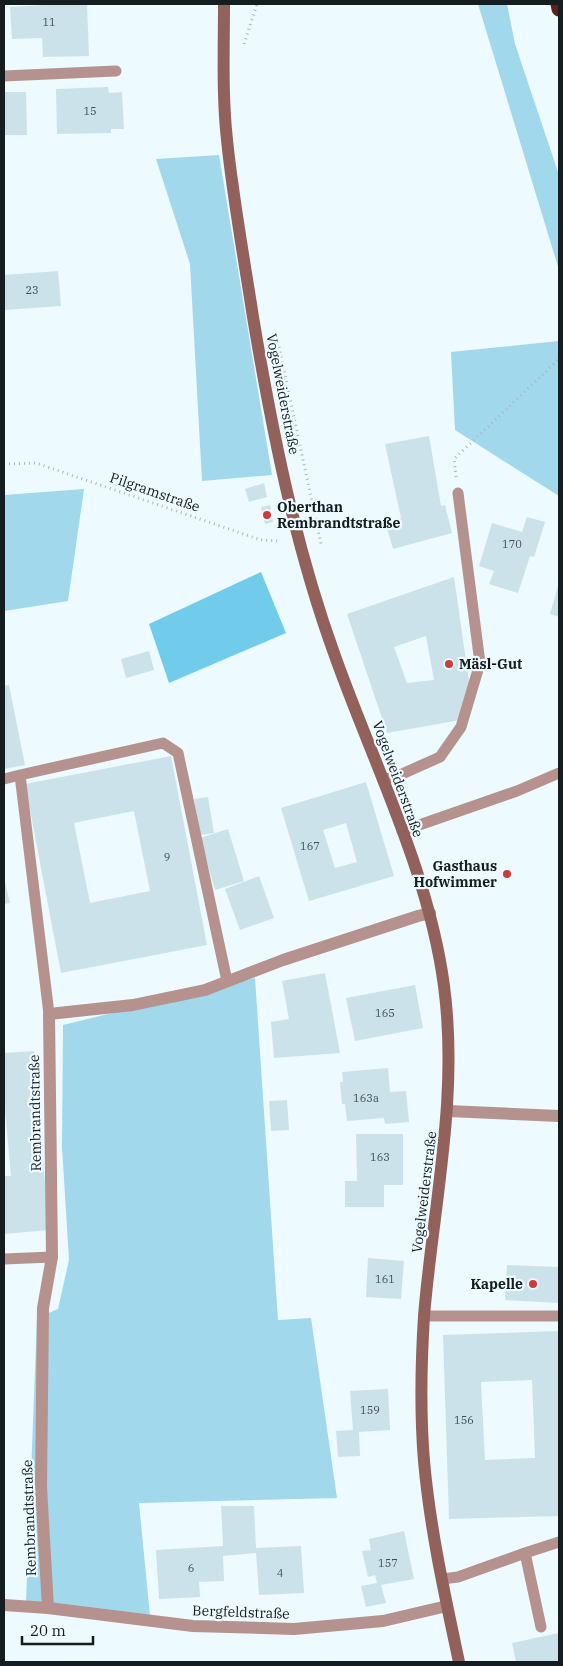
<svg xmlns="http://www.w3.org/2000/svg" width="563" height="1666" font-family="'IBM Plex Serif',serif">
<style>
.green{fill:#a1d8eb}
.water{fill:#71cceb}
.building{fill:#cbe2ea;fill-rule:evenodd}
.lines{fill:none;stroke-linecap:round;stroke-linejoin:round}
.path{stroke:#acb7bc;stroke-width:3;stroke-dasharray:1 4;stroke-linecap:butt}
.service{stroke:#b5928d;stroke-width:11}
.minor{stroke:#b5928d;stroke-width:12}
.secondary{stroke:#92615b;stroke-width:12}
.motorway{stroke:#611e1a;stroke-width:15}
.poi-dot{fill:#cb3d36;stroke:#edfaff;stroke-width:2}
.labels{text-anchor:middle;stroke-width:4.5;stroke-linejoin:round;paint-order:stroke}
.number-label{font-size:11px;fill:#424e52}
.street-label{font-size:14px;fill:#151d20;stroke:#edfaff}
.poi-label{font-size:14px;font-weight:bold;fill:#151d20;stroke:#edfaff;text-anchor:start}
</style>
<rect width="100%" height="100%" fill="#edfaff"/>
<!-- green -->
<path class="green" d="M478,4H507L515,44L559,175V270Z
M219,155L272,475L202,481L190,264L156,159Z
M559,341V496L455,430L451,352Z
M84,489L68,601L4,611V495Z
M255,978L278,1320L311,1318L337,1498L139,1503L150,1616L26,1602L37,1318L58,1309L69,1260L62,1147L63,1025Z"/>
<!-- water -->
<path class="water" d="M261,572L286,633L169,683L149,624Z"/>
<!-- building -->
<path class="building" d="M45,4H87L89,56L43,57L42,38L12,39L10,7L45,5Z
M108,87L109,93L122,92L124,129H111V133L57,134L56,89Z
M4,92H26L27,135H4Z
M58,271L61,306L4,310V275Z
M284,375L287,390H283L280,376Z
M429,436L441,506L445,505L452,533L393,549L385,522L401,518L385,444Z
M264,483L267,497L249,502L245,489Z
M270,505L273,522L265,524L261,507Z
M527,517L545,522L534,557L530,556L518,593L489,584L494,571L479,566L492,523L522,532Z
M454,577L469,682L460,720L387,733L347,614ZM426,636L434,680L407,683L394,647Z
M559,583V617L550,614Z
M149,651L154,670L126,678L121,659Z
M9,685L25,765L4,769V686Z
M171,756L207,945L61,973L25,784ZM134,811L150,891L90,903L74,823Z
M366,782L394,876L309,901L281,808ZM346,823L357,862L335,868L323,830Z
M208,797L214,833L200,835L194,799Z
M228,829L244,881L215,890L200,838Z
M259,876L274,918L240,930L225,889Z
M4,878L10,903L4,904Z
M325,973L340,1053L274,1058L271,1022L289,1019L282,981Z
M415,985L423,1028L355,1041L346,998Z
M34,1051L49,1230L4,1234V1176H11L5,1110H4V1053Z
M388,1068L390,1092L406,1091L409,1122L385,1124L384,1118L347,1121L345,1104H342L340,1082H343L342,1072Z
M287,1100L289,1130L271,1131L269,1101Z
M356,1134H403V1185H384V1207H345V1181H357Z
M368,1258L404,1261L401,1299L366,1297Z
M507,1265L559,1267V1303L505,1300Z
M559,1331V1516L449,1519L443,1335ZM532,1380L535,1458L485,1460L481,1382Z
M388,1389L390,1430L359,1432L360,1456L338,1457L336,1431L353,1430L350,1391Z
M221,1506H254L256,1548L301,1546L304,1593L259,1595L256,1553L223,1556L224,1581L199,1582L200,1597L159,1599L156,1550L223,1546Z
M404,1531L414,1579L381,1585L386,1603L366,1607L361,1586L377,1583L375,1575L368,1577L362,1551L371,1550L369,1539Z
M559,1633V1662H516L512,1643Z"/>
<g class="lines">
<!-- path -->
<path class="path" d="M244,44L257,4
M278,342L321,544
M4,464L36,463L261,540L280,541
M456,477L454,459L559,359"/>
<!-- service -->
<path class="service" d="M4,76L116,71
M20,775L163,743L178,753L227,981
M4,779L20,775L49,1014
M383,780L402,774L440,757L461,727L480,663L458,493
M402,831L517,791L559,773
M4,1259L52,1257
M424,1316H559
M525,1553L541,1627
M442,1579L458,1577L525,1553L559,1542"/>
<!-- minor -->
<path class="minor" d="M448,1111L559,1116
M4,1605L48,1608L193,1626L294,1629L383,1621L447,1606
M48,1608L41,1487L43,1308L52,1257L49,1014L133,1005L205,990L283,960L418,916L430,913"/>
<!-- secondary -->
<path class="secondary" d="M224,4C224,49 222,95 227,140C233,199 244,258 253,317C272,431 295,546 335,656C373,763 429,872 444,986C459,1098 433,1206 424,1316C421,1364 420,1413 424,1461C430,1529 445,1596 459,1662"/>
<!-- motorway -->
<path class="motorway" d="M558,4L559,9"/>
</g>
<!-- markers -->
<g class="poi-dot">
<circle cx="267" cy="515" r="5"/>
<circle cx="449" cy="664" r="5"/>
<circle cx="507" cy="874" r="5"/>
<circle cx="533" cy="1284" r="5"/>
</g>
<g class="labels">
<!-- number labels -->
<g class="number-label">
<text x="49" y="26">11</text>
<text x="90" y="115">15</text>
<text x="32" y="294">23</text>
<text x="512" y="548">170</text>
<text x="310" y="850">167</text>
<text x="167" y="861">9</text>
<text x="385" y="1017">165</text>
<text x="366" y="1102">163a</text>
<text x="380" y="1161">163</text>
<text x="385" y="1283">161</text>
<text x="370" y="1414">159</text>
<text x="464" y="1424">156</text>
<text x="388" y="1567">157</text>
<text x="191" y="1572">6</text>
<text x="280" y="1577">4</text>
</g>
<!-- street labels -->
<g class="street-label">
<text transform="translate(283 394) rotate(79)" y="5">Vogelweiderstraße</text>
<text transform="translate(155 492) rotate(19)" y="5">Pilgramstraße</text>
<text transform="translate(398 779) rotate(70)" y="5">Vogelweiderstraße</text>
<text transform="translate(35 1113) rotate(-91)" y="5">Rembrandtstraße</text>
<text transform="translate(424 1192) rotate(-83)" y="5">Vogelweiderstraße</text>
<text transform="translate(29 1518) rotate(-92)" y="5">Rembrandtstraße</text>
<text transform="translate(241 1612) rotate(2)" y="5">Bergfeldstraße</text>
</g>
<!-- poi labels -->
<g class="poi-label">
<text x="277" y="512">Oberthan<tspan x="277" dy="16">Rembrandtstraße</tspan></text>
<text x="459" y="669">Mäsl-Gut</text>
<text x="497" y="871" text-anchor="end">Gasthaus<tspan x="497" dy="16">Hofwimmer</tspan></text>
<text x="523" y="1289" text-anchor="end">Kapelle</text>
</g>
</g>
<!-- border -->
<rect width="563" height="1666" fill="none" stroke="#151d20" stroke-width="10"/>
<!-- scale -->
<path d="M22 1636v8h71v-8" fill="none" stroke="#151d20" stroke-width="2.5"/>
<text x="30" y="1636" font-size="15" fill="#151d20" stroke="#edfaff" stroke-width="4" paint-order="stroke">20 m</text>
</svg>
